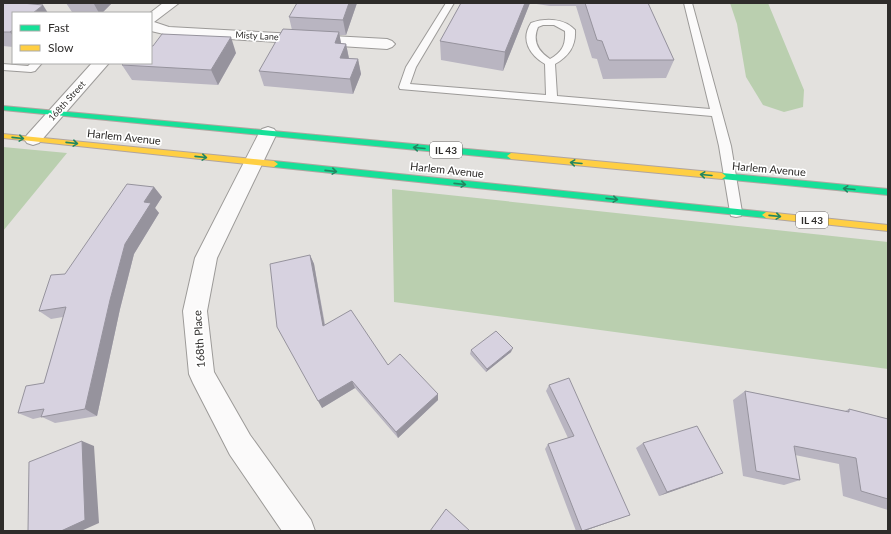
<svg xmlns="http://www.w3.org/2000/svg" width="891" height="534" font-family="Lato,sans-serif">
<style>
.green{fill:#bacfaf}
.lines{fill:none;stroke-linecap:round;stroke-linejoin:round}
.lane-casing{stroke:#9c9a98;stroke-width:2}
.street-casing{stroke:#9c9a98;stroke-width:2}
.fast-casing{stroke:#b1a5a0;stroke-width:2}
.slow-casing{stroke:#b1a5a0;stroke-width:2}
.lane{fill:#fbfafa;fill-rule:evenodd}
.street{fill:#fbfafa;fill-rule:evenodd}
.fast{fill:#16e098;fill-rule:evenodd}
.slow{fill:#ffcf43;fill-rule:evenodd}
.wall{fill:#b9b5c1}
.shaded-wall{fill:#96939d}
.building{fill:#d7d2e0;stroke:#96939d}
.oneway{stroke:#228661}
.labels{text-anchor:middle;stroke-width:3.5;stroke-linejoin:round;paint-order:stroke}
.far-street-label{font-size:9px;fill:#2e2c2a;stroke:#fff}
.shield{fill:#fff;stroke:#6d6b6a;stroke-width:1}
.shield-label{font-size:10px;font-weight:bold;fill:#2e2c2a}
.street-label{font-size:11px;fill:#2e2c2a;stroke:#fff}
</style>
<rect width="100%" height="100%" fill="#e3e1de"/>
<!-- green -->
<path class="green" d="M730,3H768L804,90L803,107L784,112L763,105L746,77L737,24Z
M3,147L67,153L3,231Z
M392,189L888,242V369L394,302Z"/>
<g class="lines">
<!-- lane casing -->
<g class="lane-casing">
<path id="lane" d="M446,3H454L416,67L410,84L546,95L545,64C530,55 520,40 531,23C545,18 564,18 575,30C576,46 569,56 555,64L557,96L710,109L684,3H692L731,146L742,212L741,216L736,217L731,216L730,212L719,146L712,116L400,89L399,87L406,67ZM543,25H554L565,31C566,45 562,52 550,59C538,51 532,41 538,27Z
M31,63H42L35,71L31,72L3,70V64L28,66Z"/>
</g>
<!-- street casing -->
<g class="street-casing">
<path id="street" d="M163,3H179L154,22L169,27L387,39L392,41L395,44L392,47L387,49L168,35L151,31L150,13Z
M92,63H109L39,143L33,145L27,143L24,139L27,135Z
M268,127L274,129L277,133L217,258L207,311L214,372L250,435L311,520L315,531H282L230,455L193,383L189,374L183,311L195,258L259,133L262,129Z"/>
</g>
<!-- fast casing -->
<g class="fast-casing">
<path id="fast" d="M3,106L511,153L515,156L511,159L3,110Z
M274,161L766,212L770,215L766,218L274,167L270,164Z
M722,173L888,189V195L722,179L718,176Z"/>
</g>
<!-- slow casing -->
<g class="slow-casing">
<path id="slow" d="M3,134L274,161L278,164L274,167L3,138Z
M511,153L722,173L726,176L722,179L511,159L507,156Z
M766,212L888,225V231L766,218L762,215Z"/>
</g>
<!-- lane -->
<use href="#lane" class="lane"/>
<!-- street -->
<use href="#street" class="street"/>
<!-- fast -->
<use href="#fast" class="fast"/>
<!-- slow -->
<use href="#slow" class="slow"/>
</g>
<!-- wall -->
<path class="wall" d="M3,3L13,13V47L3,46Z
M66,3H112L102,13H85L72,12Z
M357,3L346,35H339L341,43L346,44L349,58L358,59L361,74L353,94L264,86L259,71L292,30L289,17Z
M461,3H648L674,60L666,78L603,79L597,59L592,58L576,6H550L530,3L503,71L441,60L440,41Z
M153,46L236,53L218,85L132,80L122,65Z
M154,187L162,197L155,208L159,213L134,254L120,309L97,416L55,423L42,417L33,419L18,413L44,383L63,317L51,319L39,311L65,274Z
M310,255L314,264L325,324L388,365L438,394V400L398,438L355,388L322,408Z
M471,350L511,352L486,372L470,354Z
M549,385L624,517L584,531H576L545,449L548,444L568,438L546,391Z
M745,391L845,411L849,409L888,419V510L843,496L839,464L795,455L800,480L784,485L743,476L733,400Z
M643,443L713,477L659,496L636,448Z"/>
<!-- shaded-wall -->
<path class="shaded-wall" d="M95,3H112L102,13H99L94,4Z
M349,3H357L346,35L343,20Z
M525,3H530L503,71L505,52Z
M43,5L48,13H33Z
M13,30V36L10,32Z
M339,32L342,48L335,43Z
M231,37L236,53L218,85L211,70Z
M346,44L349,59L340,58Z
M358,59L361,74L353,94L350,79Z
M154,187L162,197L155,208L159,213L134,254L120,309L97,416L85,409L110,300L125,244L144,202Z
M310,255L314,264L326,334L323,326Z
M513,348L511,352L486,372L487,369Z
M352,381L355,388L322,408L318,401Z
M438,394V400L398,438L396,432Z
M82,441L94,446L99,523L81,531H61Z
M723,473L713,477L659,496L667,492Z
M630,515L584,531H582Z"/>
<!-- building -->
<path class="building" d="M3,3H22L43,5L33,13H13V30L10,32H3Z
M297,3H349L343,20L289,17Z
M461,3H525L505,52L440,41Z
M585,3H648L674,60H609L602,41L597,40Z
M283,29L339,32L335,43L346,44L340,58L358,59L350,79L259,71Z
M162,34L231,37L211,70L122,65L124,63H151V46H153Z
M127,184L154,187L144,202L151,203L125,244L110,300L85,409L41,417L44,409L18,413L26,386L44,383L66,307L39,311L51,275L65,274Z
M310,255L323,326L351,310L388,365L400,354L438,394L396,432L352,381L318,401L277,327L270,264Z
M496,331L513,348L487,369L471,350Z
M569,378L630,515L582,531L548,444L574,436L549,385Z
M745,391L849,412V409L888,419V499L861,491L856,458L794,446L800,480L756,471Z
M697,426L723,473L667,492L643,443Z
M82,441L85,520L61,531H28L29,462Z
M446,509L470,531H430Z"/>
<!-- one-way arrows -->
<defs><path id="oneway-shaft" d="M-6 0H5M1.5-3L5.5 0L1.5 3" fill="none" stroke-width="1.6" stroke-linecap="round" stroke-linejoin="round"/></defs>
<g class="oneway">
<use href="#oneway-shaft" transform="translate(18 138) rotate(6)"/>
<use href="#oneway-shaft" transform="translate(72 143) rotate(6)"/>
<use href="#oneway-shaft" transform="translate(419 148) rotate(-175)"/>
<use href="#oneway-shaft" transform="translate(201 157) rotate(6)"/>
<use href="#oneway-shaft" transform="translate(576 163) rotate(-175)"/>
<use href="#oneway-shaft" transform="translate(331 171) rotate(6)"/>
<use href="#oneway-shaft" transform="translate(706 175) rotate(-175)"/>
<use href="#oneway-shaft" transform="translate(460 184) rotate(6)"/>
<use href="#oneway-shaft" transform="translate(849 189) rotate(-175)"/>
<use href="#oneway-shaft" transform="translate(612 199) rotate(6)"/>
<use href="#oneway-shaft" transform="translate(775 216) rotate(6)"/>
</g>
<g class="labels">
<!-- far-street labels -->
<g class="far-street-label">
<text transform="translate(257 36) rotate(3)" y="3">Misty Lane</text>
<text transform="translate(67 101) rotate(-48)" y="3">168th Street</text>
</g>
<!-- shield labels -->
<g class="shield">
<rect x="430" y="142" width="32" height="16" rx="3"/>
<rect x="796" y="212" width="32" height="16" rx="3"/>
</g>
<g class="shield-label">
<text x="446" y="154">IL 43</text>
<text x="812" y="224">IL 43</text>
</g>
<!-- street labels -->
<g class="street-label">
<text transform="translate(124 137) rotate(6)" y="4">Harlem Avenue</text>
<text transform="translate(769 169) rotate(5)" y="4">Harlem Avenue</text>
<text transform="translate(447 170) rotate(6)" y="4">Harlem Avenue</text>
<text transform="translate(199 339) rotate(-94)" y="4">168th Place</text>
</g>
</g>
<!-- border -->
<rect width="891" height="534" fill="none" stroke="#2e2c2a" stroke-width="8"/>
<!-- legend -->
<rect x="12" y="12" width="140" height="52" fill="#ffffff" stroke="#ababaa"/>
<rect x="20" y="25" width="20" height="6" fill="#16e098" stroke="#ababaa"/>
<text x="48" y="32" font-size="12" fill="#2e2c2a">Fast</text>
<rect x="20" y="45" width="20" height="6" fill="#ffcf43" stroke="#ababaa"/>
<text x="48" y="52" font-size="12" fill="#2e2c2a">Slow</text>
</svg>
